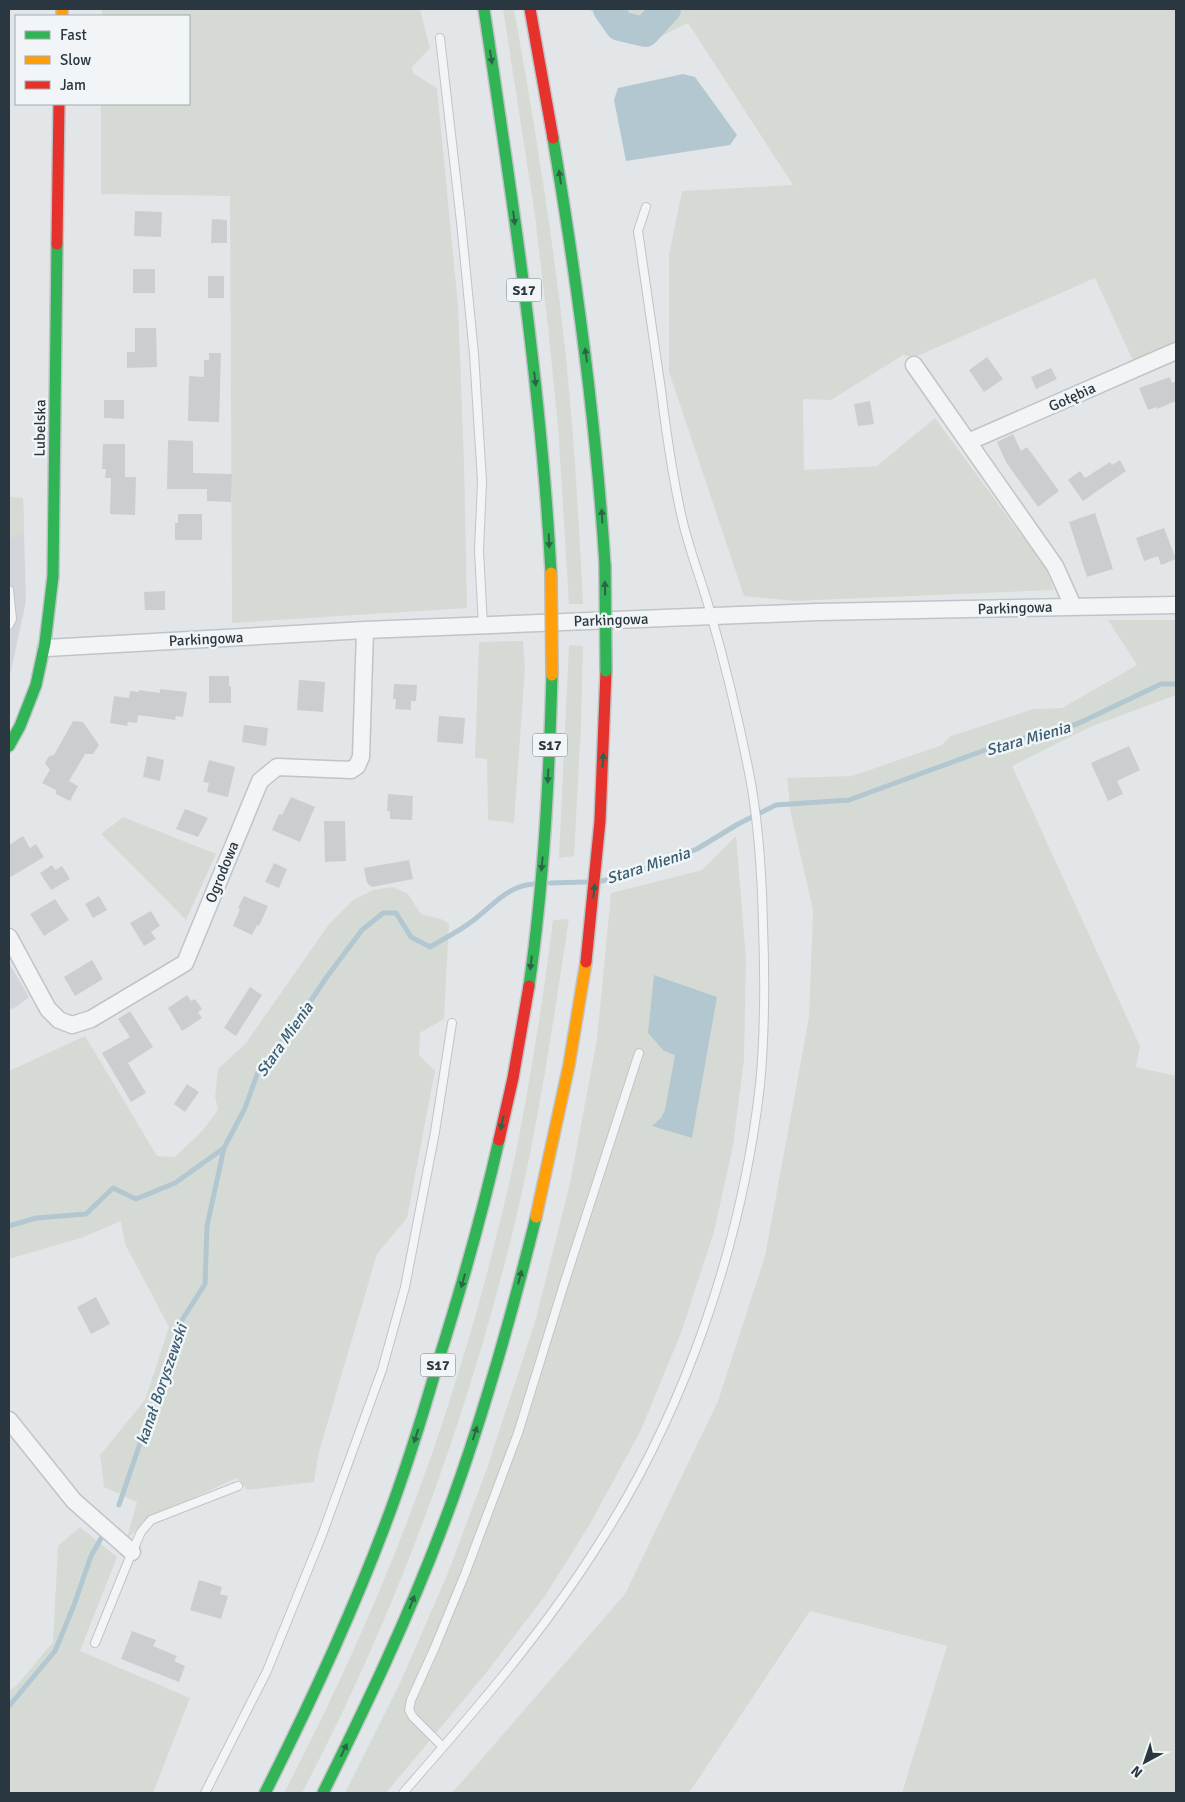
<svg xmlns="http://www.w3.org/2000/svg" width="1185" height="1802" font-family="Signika,sans-serif">
<style>
.built{fill:#d2d6db}
.green{fill:#d5dbd4}
.water{fill:#b3c7d1}
.lines{fill:none;stroke-linecap:round;stroke-linejoin:round}
.stream{stroke:#b3c7d1;stroke-width:5}
.river{stroke:#b3c7d1;stroke-width:30}
.building{fill:#cbced0}
.lane-casing{stroke:#c1c4c6;stroke-width:10}
.street-casing{stroke:#c1c4c6;stroke-width:19}
.fast-casing{stroke:#c1c4c6;stroke-width:14}
.slow-casing{stroke:#c1c4c6;stroke-width:14}
.jam-casing{stroke:#c1c4c6;stroke-width:14}
.lane{stroke:#f2f4f5;stroke-width:8}
.street{stroke:#f2f4f5;stroke-width:16}
.fast{stroke:#30b455;stroke-width:11}
.slow{stroke:#ff9f0a;stroke-width:11}
.jam{stroke:#e5322d;stroke-width:11}
.fast-bridge-casing{stroke:#b6b9bc;stroke-width:14;stroke-linecap:butt}
.slow-bridge-casing{stroke:#b6b9bc;stroke-width:14;stroke-linecap:butt}
.fast-bridge{stroke:#30b455;stroke-width:11}
.slow-bridge{stroke:#ff9f0a;stroke-width:11}
.oneway{fill:#2d6347}
.labels{text-anchor:middle;stroke-width:5;stroke-linejoin:round;paint-order:stroke}
.shield{fill:#f1f5f7;stroke:#667077;stroke-width:1}
.shield-label{font-size:14px;font-weight:bold;fill:#2b3740}
.street-label{font-size:15px;fill:#2b3740;stroke:#f1f5f7}
.water-label{font-size:16px;font-style:italic;fill:#385d71;stroke:#f1f5f7}
</style>
<rect width="100%" height="100%" fill="#e3e6e8"/>
<!-- built -->
<path class="built" d="M9,497L23,498L26,601L11,671L9,676Z
M9,963L29,997L18,1006L9,1010Z"/>
<!-- green -->
<path class="green" d="M102,9H420L430,48L412,67L413,73L437,88L458,305L464,461L467,608L232,623L230,196L101,194V104H189V16H102Z
M503,9H514C531,104 547,200 559,296C572,398 578,501 583,604H569L558,426L548,327L535,216Z
M588,9H1176V344L1134,363L1095,278L915,357L903,355L831,400L803,399L804,470L877,466L935,418L1046,569L1054,590L794,601L744,596L669,372V255L682,191L793,185L688,23L653,40L628,38Z
M9,497L23,498L24,533L9,540Z
M1108,620H1176V695L1090,727L1012,766L1140,1046L1136,1067L1176,1076V1793H902L947,1646L810,1611L689,1793H452L625,1594L718,1401L765,1256L809,1017L813,910L791,814L787,778L852,776L942,745L951,736L1034,709L1062,708L1137,665Z
M523,641L525,669L514,823L488,820L487,759L475,758L479,642Z
M569,645L583,646L581,725L574,856L559,858Z
M123,817L216,854L186,920L101,834Z
M736,836L746,958L744,1060L733,1146L714,1232L681,1333L641,1430L590,1524L545,1596L486,1673L386,1793H345L400,1683L448,1573L486,1471L535,1322L570,1183L597,1039L611,893L702,870Z
M393,887L408,894L421,914L441,919L449,923L444,1019L420,1033L419,1055L435,1071L407,1218L377,1254L319,1452L314,1482L247,1490L237,1478L160,1513L127,1538L137,1502L104,1487L100,1455L145,1400L169,1327L125,1244L121,1221L84,1237L9,1259V1071L85,1036L157,1156L175,1157L202,1131L218,1110L215,1096L218,1069L246,1043L329,924L353,900L373,890Z
M569,919C552,1030 536,1142 508,1251C460,1438 392,1622 302,1793H284C355,1657 416,1514 460,1367C480,1304 496,1239 511,1175C517,1148 522,1121 527,1093C537,1036 546,978 553,920Z
M80,1527L117,1557L80,1651L190,1698L153,1793H9V1691L17,1685L53,1642L58,1546Z"/>
<!-- water -->
<path class="water" d="M683,74L695,77L737,135L730,145L626,161L614,100L618,88Z
M654,975L717,997L692,1138L652,1126L661,1118L665,1110L675,1055L664,1051L648,1033Z"/>
<g class="lines">
<!-- stream -->
<path class="stream" d="M602,881L641,870L697,849L738,824L776,805L849,800L996,746L1077,724L1161,684H1176
M550,883L586,882
M9,1226L36,1218L86,1214L113,1188L136,1199L175,1183L224,1148L245,1108L259,1069L294,1026L326,978L362,930L383,913H396L411,937L430,947C443,939 458,932 471,922C491,908 507,885 534,884
M119,1505L182,1320L205,1284L207,1226L224,1148
M9,1706L55,1651L74,1605L91,1556L103,1535"/>
<!-- river -->
<path class="river" d="M608,9L620,26L645,32L666,9"/>
</g>
<!-- building -->
<path class="building" d="M135,211L162,212L161,237L134,236Z
M212,219L227,220V243H211Z
M133,269H155V293H133Z
M208,276H224V298H208Z
M135,328H156L157,367L127,368V352H135Z
M209,353H221L219,422L188,421L189,376L204,377V360H209Z
M987,357L1003,379L984,392L969,370Z
M1051,368L1057,379L1036,389L1031,377Z
M1170,377L1172,383L1176,381V401L1157,409L1156,407L1148,410L1139,388Z
M104,400H124V419L104,418Z
M870,401L874,424L858,426L854,404Z
M1013,434L1021,451L1027,447L1059,491L1038,507L1006,462L997,442Z
M168,440L193,441V473L232,474L231,502L207,501V489H167Z
M103,444H125V477H136L135,515L110,514L111,478H105L106,469H102Z
M1120,460L1126,471L1083,501L1068,480L1080,471L1085,478L1110,462L1112,465Z
M1095,513L1113,569L1087,577L1069,522Z
M178,514H202V540H175V523H178Z
M1164,528L1176,559L1161,565L1158,556L1144,561L1136,538Z
M165,591V610H145L144,592Z
M209,676H229V686L231,687V703H209Z
M299,680L325,682L323,712L297,710Z
M394,684L417,685L416,701H411V710L395,709L396,699H393Z
M160,689L187,692L183,717L176,716L175,720L138,715L137,723L128,722L127,726L110,723L114,696L129,698L130,691L139,692V690L160,693Z
M439,716L465,718L463,744L437,742Z
M73,721L83,722L99,745L93,754H85L69,781L78,786L70,801L56,794V790L42,783L50,770L45,763L49,756L54,755Z
M244,725L268,728L266,746L242,742Z
M1129,746L1140,770L1117,781L1123,794L1108,801L1091,763Z
M147,756L164,760L160,781L143,777Z
M209,760L235,767L228,797L207,792L209,783L203,782Z
M388,794L413,796L412,820L390,819V811H387Z
M291,797L315,807L300,842L272,830L279,814L282,815Z
M185,809L208,818L198,837L176,829Z
M324,821H345L346,861L325,862Z
M23,836L30,848L36,844L44,857L9,878V845Z
M409,860L413,879L372,887L367,883L364,868Z
M274,863L287,869L279,888L265,882Z
M52,865L55,870L62,866L70,879L51,890L40,873Z
M99,896L107,910L93,918L85,904Z
M244,896L268,906L259,926L257,925L252,935L233,926L240,909L238,908Z
M55,899L69,920L44,936L30,914Z
M151,911L160,926L151,932L156,939L144,946L130,923Z
M92,960L103,979L75,996L64,977Z
M250,987L262,995L236,1036L224,1028Z
M187,995L191,1001L195,999L202,1009L198,1012L202,1018L182,1031L168,1008Z
M130,1011L153,1047L128,1063L146,1093L131,1102L102,1053L130,1037L118,1019Z
M187,1084L199,1092L185,1112L174,1104Z
M96,1297L110,1324L91,1334L77,1307Z
M199,1580L222,1587L220,1594L228,1596L221,1619L190,1610Z
M132,1631L156,1640L153,1646L177,1656L174,1661L185,1666L179,1682L121,1659Z"/>
<g class="lines">
<!-- lane casing -->
<g class="lane-casing">
<path id="lane" d="M440,38L461,222L474,354L482,481L479,551L483,626
M9,590L12,619L9,625
M95,1643L132,1552L141,1532L151,1520L238,1486
M443,1747L413,1717L409,1710L411,1700L435,1647L465,1574L518,1433L564,1284L639,1053
M205,1793L267,1671L322,1535L382,1370L405,1287L435,1132L452,1023
M403,1793C473,1713 543,1633 600,1542C686,1408 742,1243 760,1085C765,1032 765,978 763,925C762,878 759,829 751,783C740,725 726,667 710,611C701,579 688,547 681,514C672,473 666,431 661,390C653,337 646,284 638,231L646,207"/>
</g>
<!-- street casing -->
<g class="street-casing">
<path id="street" d="M914,365L1055,566L1073,606
M968,442L1176,351
M46,648L365,630L817,612L1176,605
M9,937L48,1009L59,1020L72,1025L91,1019L185,963L260,781L277,767L351,770L357,766L361,757L365,630
M9,1420L74,1501L132,1552"/>
</g>
<!-- fast casing -->
<g class="fast-casing">
<path id="fast" d="M484,9C512,196 541,384 551,573
M553,138C577,280 596,422 605,565
M9,746L20,726L36,685L45,643L53,576L57,244
M529,986C544,883 549,779 552,675
M265,1793C309,1706 350,1618 384,1528C405,1473 422,1418 438,1362C461,1289 482,1215 499,1140
M323,1793C366,1706 408,1618 442,1528C481,1426 510,1322 536,1217"/>
</g>
<!-- slow casing -->
<g class="slow-casing">
<path id="slow" d="M62,9V16
M536,1217L569,1065L586,962"/>
</g>
<!-- jam casing -->
<g class="jam-casing">
<path id="jam" d="M530,9L553,138
M57,244L59,104
M586,962L600,821L606,671
M499,1140L513,1078L529,986"/>
</g>
<!-- lane -->
<use href="#lane" class="lane"/>
<!-- street -->
<use href="#street" class="street"/>
<!-- fast -->
<use href="#fast" class="fast"/>
<!-- slow -->
<use href="#slow" class="slow"/>
<!-- jam -->
<use href="#jam" class="jam"/>
<!-- fast-bridge casing -->
<g class="fast-bridge-casing">
<path id="fast-bridge" d="M605,565L606,671"/>
</g>
<!-- slow-bridge casing -->
<g class="slow-bridge-casing">
<path id="slow-bridge" d="M551,573L552,675"/>
</g>
<!-- fast-bridge -->
<use href="#fast-bridge" class="fast-bridge"/>
<!-- slow-bridge -->
<use href="#slow-bridge" class="slow-bridge"/>
</g>
<!-- one-way arrows -->
<defs><path id="oneway-solid" d="M-6-.8H1V-3.2L6.5 0L1 3.2V.8H-6Z" transform="scale(1.25)"/></defs>
<g class="oneway">
<use href="#oneway-solid" transform="translate(491 57) rotate(81)"/>
<use href="#oneway-solid" transform="translate(560 177) rotate(-98)"/>
<use href="#oneway-solid" transform="translate(514 218) rotate(83)"/>
<use href="#oneway-solid" transform="translate(586 355) rotate(-98)"/>
<use href="#oneway-solid" transform="translate(535 379) rotate(83)"/>
<use href="#oneway-solid" transform="translate(602 516) rotate(-93)"/>
<use href="#oneway-solid" transform="translate(549 541) rotate(88)"/>
<use href="#oneway-solid" transform="translate(605 588) rotate(-91)"/>
<use href="#oneway-solid" transform="translate(603 760) rotate(-87)"/>
<use href="#oneway-solid" transform="translate(548 776) rotate(93)"/>
<use href="#oneway-solid" transform="translate(542 864) rotate(95)"/>
<use href="#oneway-solid" transform="translate(594 891) rotate(-84)"/>
<use href="#oneway-solid" transform="translate(531 963) rotate(97)"/>
<use href="#oneway-solid" transform="translate(502 1123) rotate(102)"/>
<use href="#oneway-solid" transform="translate(520 1277) rotate(-75)"/>
<use href="#oneway-solid" transform="translate(463 1281) rotate(106)"/>
<use href="#oneway-solid" transform="translate(475 1433) rotate(-73)"/>
<use href="#oneway-solid" transform="translate(416 1436) rotate(108)"/>
<use href="#oneway-solid" transform="translate(412 1602) rotate(-68)"/>
<use href="#oneway-solid" transform="translate(344 1750) rotate(-64)"/>
</g>
<g class="labels">
<!-- shield labels -->
<g class="shield">
<rect x="506.5" y="278.5" width="35" height="23" rx="4"/>
<rect x="532.5" y="733.5" width="35" height="23" rx="4"/>
<rect x="420.5" y="1353.5" width="35" height="23" rx="4"/>
</g>
<g class="shield-label">
<text x="524" y="295">S17</text>
<text x="550" y="750">S17</text>
<text x="438" y="1370">S17</text>
</g>
<!-- street labels -->
<g class="street-label">
<text transform="translate(1072 397) rotate(-24)" y="5">Gołębia</text>
<text transform="translate(40 428) rotate(-89)" y="5">Lubelska</text>
<text transform="translate(1015 608) rotate(-2)" y="5">Parkingowa</text>
<text transform="translate(611 620) rotate(-2)" y="5">Parkingowa</text>
<text transform="translate(206 639) rotate(-3)" y="5">Parkingowa</text>
<text transform="translate(222 872) rotate(-68)" y="5">Ogrodowa</text>
</g>
<!-- water labels -->
<g class="water-label">
<text transform="translate(1028 738) rotate(-16)" y="6">Stara Mienia</text>
<text transform="translate(648 865) rotate(-18)" y="6">Stara Mienia</text>
<text transform="translate(284 1039) rotate(-55)" y="6">Stara Mienia</text>
<text transform="translate(161 1384) rotate(-71)" y="6">kanał Boryszewski</text>
</g>
</g>
<!-- border -->
<rect width="1185" height="1802" fill="none" stroke="#2b3740" stroke-width="20"/>
<!-- legend -->
<rect x="15" y="15" width="175" height="90" fill="#f1f5f7" stroke="#a2a9ae"/>
<rect x="25" y="31" width="25" height="8" fill="#30b455" stroke="#a2a9ae"/>
<text x="60" y="40" font-size="15" fill="#2b3740">Fast</text>
<rect x="25" y="56" width="25" height="8" fill="#ff9f0a" stroke="#a2a9ae"/>
<text x="60" y="65" font-size="15" fill="#2b3740">Slow</text>
<rect x="25" y="81" width="25" height="8" fill="#e5322d" stroke="#a2a9ae"/>
<text x="60" y="90" font-size="15" fill="#2b3740">Jam</text>
<!-- north arrow -->
<g transform="translate(1145 1762) rotate(220)" stroke="#f1f5f7" stroke-width="4" paint-order="stroke">
<path d="M0-4L9 19L0 12L-9 19Z" fill="#2b3740"/>
<text y="-8" font-size="14" font-weight="bold" text-anchor="middle" fill="#2b3740">N</text>
</g>
</svg>
